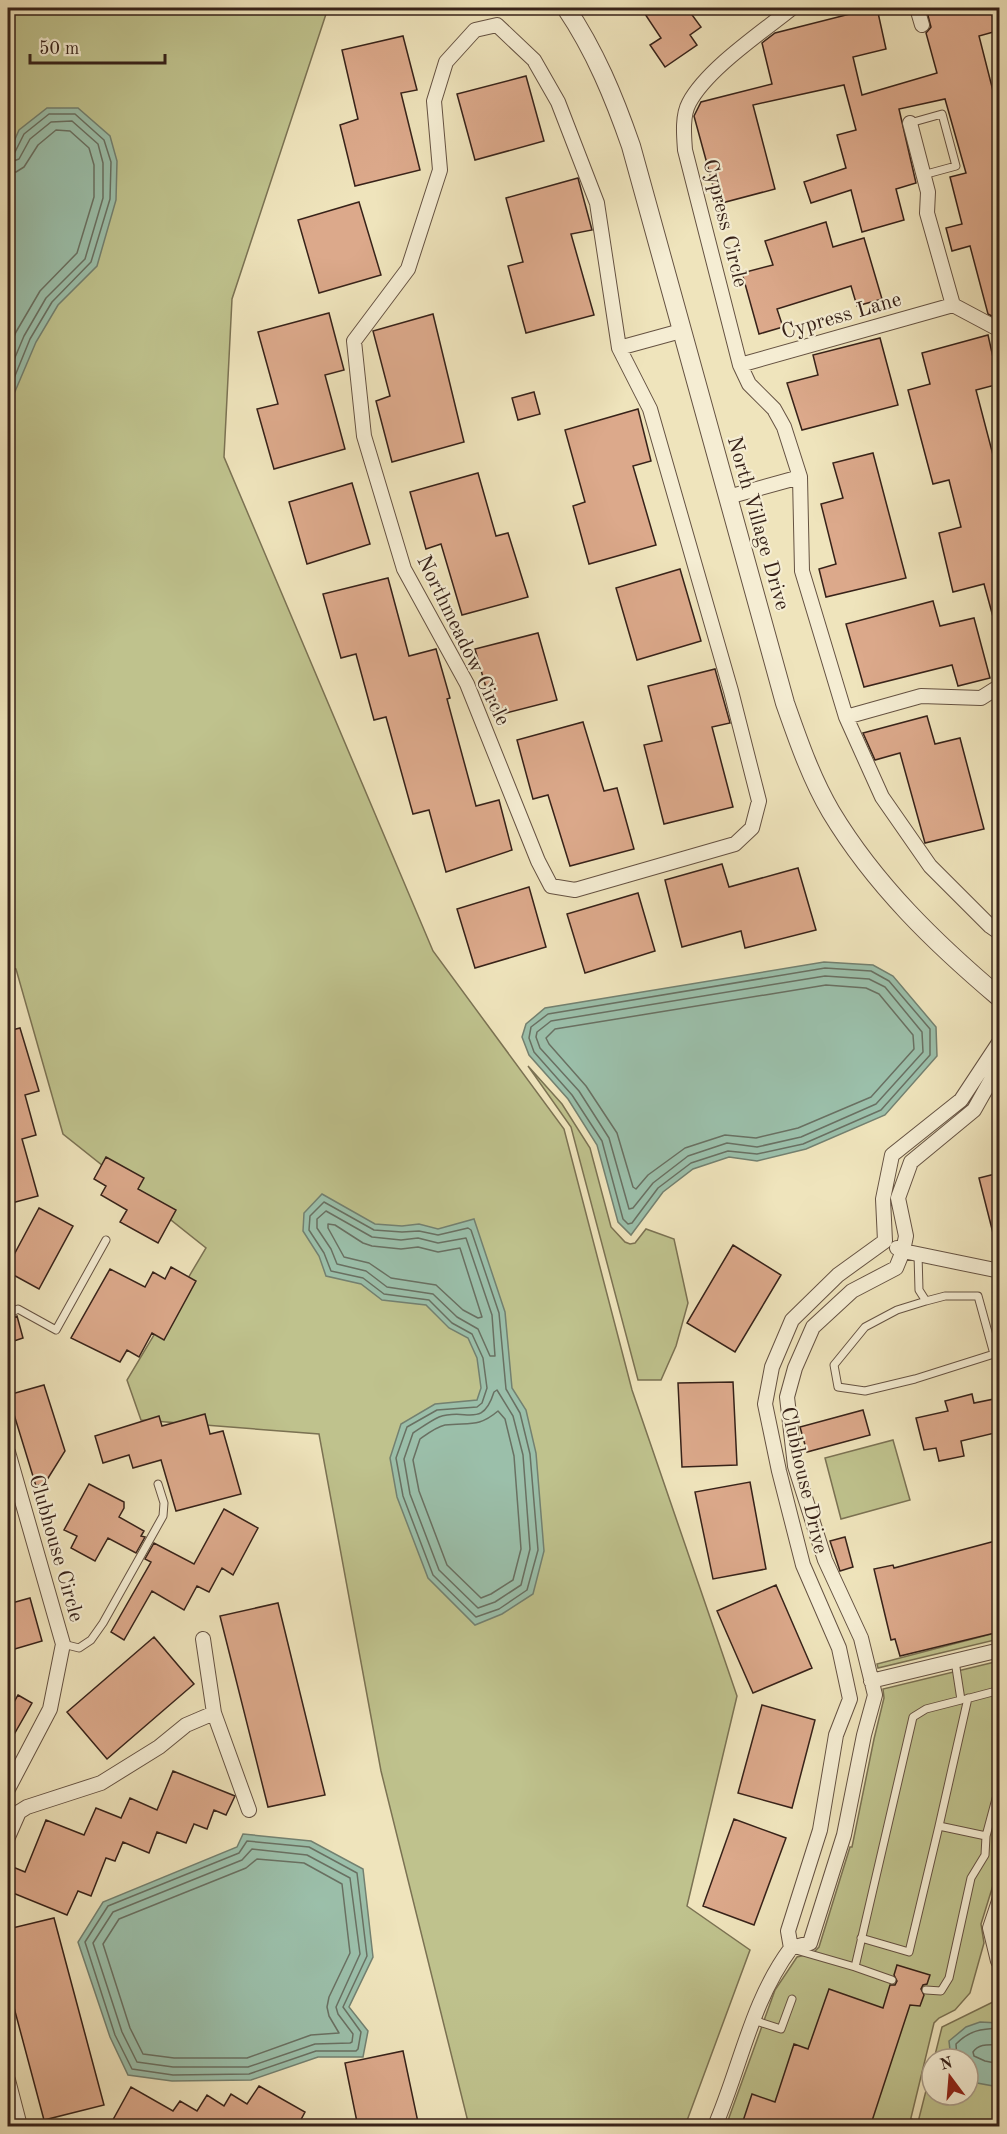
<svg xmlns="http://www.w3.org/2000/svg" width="1007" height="2134" font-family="'Old Standard TT',serif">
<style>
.green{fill:#bfc28d;stroke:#7b7253;stroke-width:1.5}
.water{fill:#9bbfaa;stroke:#738070;stroke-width:1.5}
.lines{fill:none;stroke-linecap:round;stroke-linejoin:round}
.shore{stroke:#697062;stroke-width:1.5}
.building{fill:#dca98b;stroke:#372219;stroke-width:1.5}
.service-casing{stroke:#655242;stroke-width:9}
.minor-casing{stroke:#655242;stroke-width:16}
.tertiary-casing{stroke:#655242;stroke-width:20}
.path{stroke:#372219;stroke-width:3;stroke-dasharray:1.5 3;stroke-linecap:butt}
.service{stroke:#f5edd3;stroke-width:7}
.minor{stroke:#f5edd3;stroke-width:14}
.tertiary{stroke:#f5edd3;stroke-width:18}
.labels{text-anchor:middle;stroke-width:4.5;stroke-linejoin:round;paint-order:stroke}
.street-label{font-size:21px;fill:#372219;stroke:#f5edd3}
</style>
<rect width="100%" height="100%" fill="#efe4bc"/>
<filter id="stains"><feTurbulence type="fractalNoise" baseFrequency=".00333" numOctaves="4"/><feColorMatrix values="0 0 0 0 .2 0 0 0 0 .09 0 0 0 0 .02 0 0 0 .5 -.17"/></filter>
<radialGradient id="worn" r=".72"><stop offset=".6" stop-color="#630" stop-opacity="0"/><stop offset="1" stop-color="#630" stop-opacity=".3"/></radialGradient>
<!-- green -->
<path class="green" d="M8,8H328L232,299L224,457L433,951L564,1129L632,1390L737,1696L687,1906L750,1950L685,2126H469L381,1771L319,1434L141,1420L127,1380L206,1248L63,1134L16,969L8,965Z
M528,1066L562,1104L590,1148L611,1227L625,1242L630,1244L635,1243L646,1229L674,1239L688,1303L676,1346L661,1380H638L571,1127Z
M893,1440L910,1500L841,1519L825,1458Z
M999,1632V1639L878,1668L877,1664Z
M999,1661V1866L981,1924L984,1943L970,1993L955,2010L939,2018L934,2023L909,2126H726L775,1990L797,1957L813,1953L819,1947L850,1847H852L874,1739L884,1698L883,1689Z
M999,1999V2126H917L932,2067V2095H968V2059H934L942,2027Z"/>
<!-- water -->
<path class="water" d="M47,108H78L110,136L117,161L116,200L97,266L58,305L36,342L8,408V155L19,130Z
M824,962L873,965L893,976L936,1027L937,1056L885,1115L806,1149L757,1161L729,1157L693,1169L663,1192L631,1235L618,1222L597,1145L568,1099L529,1055L522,1037L526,1024L545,1008Z
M322,1194L375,1224L402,1226L419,1224L438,1229L474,1219L505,1312L512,1388L526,1410L536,1453L544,1551L533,1594L502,1614L475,1625L428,1578L397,1497L390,1458L401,1424L435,1404L477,1400L481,1388L477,1358L468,1338L449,1328L426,1305L382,1300L361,1284L326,1276L319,1256L303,1231L304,1213Z
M243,1834L311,1841L363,1869L373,1957L349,2007L368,2031L363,2057H318L251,2080L172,2081L128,2075L110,2037L78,1942L103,1902L237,1847Z
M980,2022L999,2023V2087L977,2083L968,2078V2059H951L949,2041L966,2027Z"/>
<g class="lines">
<!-- shore -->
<path class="shore" d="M8,156L14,154L24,134L49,114H75L104,140L111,162L110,199L91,262L52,302L30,339L8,393
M8,163L19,159L30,139L51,122L72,121L98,144L103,163V198L85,259L46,298L24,336L8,374
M8,172H16L24,167L38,145L56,130L70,131L89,148L94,165V197L77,253L40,291L16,332L8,351
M825,968L871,971L889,981L930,1029V1055L881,1110L803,1144L757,1154L728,1151L691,1163L658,1188L632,1223L628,1224L623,1219L602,1141L572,1095L534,1052L529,1038L531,1027L548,1014Z
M825,976L869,979L885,987L922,1032L923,1052L876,1104L801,1137L757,1147L727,1143L688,1156L653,1183L633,1208L629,1209L609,1138L579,1091L540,1048L536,1037L537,1032L551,1021Z
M826,985L866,988L879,994L913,1035L914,1049L871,1097L798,1128L756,1138L725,1135L685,1148L648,1175L636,1189L633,1187L617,1133L586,1086L549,1044L546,1038L555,1029Z
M324,1202L374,1230L402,1232L419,1231L438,1235L468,1228L471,1230L499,1313L506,1389L520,1413L530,1454L538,1550L527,1590L499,1609L476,1617L433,1575L403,1496L396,1458L407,1427L437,1410L477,1407L482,1403L487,1388L483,1358L472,1334L452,1323L429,1300L384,1294L363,1278L331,1271L324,1253L309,1230L310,1216Z
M326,1211L372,1237L401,1240L418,1238L438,1243L466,1238L492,1315L495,1356H490L478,1329L457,1317L433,1294L387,1287L366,1271L337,1264L331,1249L317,1228V1219Z
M328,1224L335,1225L363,1243L372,1246L401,1249L418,1247L438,1252L460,1248L482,1317L478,1318L463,1310L436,1285L391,1278L369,1263L344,1257L328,1228Z
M497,1390L513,1416L523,1455L530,1549L521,1585L495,1602L478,1608L439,1570L410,1494L404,1459L413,1433C421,1428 430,1421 439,1417C466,1407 482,1430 494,1392Z
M498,1411L505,1419L514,1456L521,1549L513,1580L491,1594L481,1598L447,1565L419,1491L413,1460L420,1439C427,1434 436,1427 445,1425C469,1422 478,1428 498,1411Z
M247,1841L309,1847L357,1873L367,1956L343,2007L361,2032L358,2049L356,2051H316L249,2074L173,2075L132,2069L115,2035L85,1942L108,1906L239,1853Z
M252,1849L307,1855L350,1878L360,1954L336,2007L338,2014L353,2034L352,2042L350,2043L315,2044L248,2067H173L137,2062L122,2032L93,1943L113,1912L242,1860Z
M257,1859L304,1863L342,1884L350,1953L329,1997L327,2007L329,2016L339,2033L311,2035L247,2058H174L143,2054L130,2028L103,1944L119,1919L246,1868Z
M1000,2045C989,2045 979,2043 973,2052L974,2056L985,2061L1000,2064
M957,2059L956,2044C970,2030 981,2029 1000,2028"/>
</g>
<!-- building -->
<path class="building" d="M641,8H687L701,27L690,35L697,45L665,67L650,45L661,38Z
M848,8H877L886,49L853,57L862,95L937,73L926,33L931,27L926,8H990L997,31L979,36L993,91L999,90V320L988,314L970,246L952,251L946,228L962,224L950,177L966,173L945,99L899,109L916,183L896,189L904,220L862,232L851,190L811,203L804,182L846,168L837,135L856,130L844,85L753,105L775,189L718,204L694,116L701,102L772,84L762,43L775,33L850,14Z
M403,36L417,90L401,93L420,170L355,186L340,125L358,119L342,50Z
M526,76L544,141L475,160L457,94Z
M578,178L592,230L571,234L594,315L526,333L508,266L523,262L506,198Z
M359,202L381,275L319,293L298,220Z
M826,222L833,247L864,238L882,299L857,306L851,286L777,309L783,327L759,334L742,273L773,265L765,241Z
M329,313L344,370L325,375L345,449L274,469L257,409L278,404L258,332Z
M433,314L464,442L392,462L376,401L390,396L373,331Z
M988,335L999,384L976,390L999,478V623L995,624L984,584L953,592L939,533L961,527L949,480L933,484L908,390L930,384L922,353Z
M880,338L898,405L802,430L787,383L818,375L813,355Z
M534,392L540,414L518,420L512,398Z
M638,409L651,461L633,466L656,545L589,564L573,506L585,502L565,430Z
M873,453L906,578L826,597L819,569L836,564L821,504L843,498L833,463Z
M478,473L496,536L508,533L528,597L462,615L441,544L426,549L410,492Z
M352,483L370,544L307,564L289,502Z
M680,569L701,641L637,660L616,588Z
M388,578L409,656L436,649L450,698L447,699L476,806L499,800L512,850L446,872L429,810L413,814L386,717L374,720L356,654L341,658L323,594Z
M933,601L940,626L974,618L990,678L958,686L952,665L864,687L846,624Z
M538,633L557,700L494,716L475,649Z
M715,669L730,723L712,727L733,807L664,824L644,745L662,741L648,686Z
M927,716L935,744L960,738L984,829L925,843L900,753L875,760L863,733Z
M583,722L604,791L617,788L634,849L570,866L548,795L533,799L517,740Z
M722,864L729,887L798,868L816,930L745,948L741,931L682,947L665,880Z
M529,887L546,947L475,968L457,909Z
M638,893L655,951L585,973L567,914Z
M20,1028L39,1091L25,1095L36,1135L22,1139L38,1196L8,1204V1031Z
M106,1157L144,1178L138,1189L176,1210L158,1243L120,1222L127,1210L101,1195L106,1186L94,1179Z
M999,1173V1236L994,1237L979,1178Z
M39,1208L73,1226L39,1289L8,1272V1266Z
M733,1245L781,1275L735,1352L687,1323Z
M171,1267L196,1281L164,1340L152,1333L139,1357L127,1350L120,1362L71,1338L110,1269L145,1287L153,1272L165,1279Z
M17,1316L23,1338L8,1343V1320Z
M733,1382L737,1465L682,1467L678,1383Z
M44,1385L65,1451L45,1483L36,1486L8,1395Z
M972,1394L974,1403L999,1398V1432L961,1441L964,1456L939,1461L936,1448L924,1450L916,1418L948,1411L945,1401Z
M863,1410L870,1435L807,1452L800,1427Z
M205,1414L210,1434L223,1431L241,1494L176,1511L161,1460L133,1468L129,1455L103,1463L95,1436L159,1416L162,1426Z
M750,1482L766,1569L713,1579L695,1492Z
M89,1484L124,1502V1508L119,1517L144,1531L141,1536L145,1537L136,1553L108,1538L95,1561L71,1548L77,1536L64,1530Z
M224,1509L258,1528L233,1575L222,1568L209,1592L197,1586L184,1610L152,1591L124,1640L111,1632L151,1562L145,1559L154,1543L194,1564Z
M845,1537L853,1567L840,1571L830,1541Z
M999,1540V1632L900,1656L895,1639L891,1640L874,1569L893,1565L894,1568Z
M776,1585L812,1668L753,1693L717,1611Z
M30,1598L42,1641L8,1651V1604Z
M278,1603L325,1795L268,1807L220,1616Z
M154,1637L194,1684L107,1759L67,1712Z
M18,1695L32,1703L8,1745V1713Z
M762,1705L815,1720L792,1808L738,1793Z
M173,1771L235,1796L226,1815L214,1810L207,1829L194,1824L186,1843L157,1832L149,1853L123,1842L115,1861L106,1858L91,1896L78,1891L67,1915L8,1891V1881L13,1867L25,1872L46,1820L84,1835L96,1808L121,1818L130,1798L157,1810Z
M734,1819L786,1838L754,1925L703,1906Z
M54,1918L104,2105L44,2120L8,1985V1929Z
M897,1965L930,1975L927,1984L923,1985L921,1989L924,1995L920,2006L910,2005L870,2127H741L752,2094L775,2102L794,2044L808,2049L829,1989L883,2008L890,1985H895L897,1981L894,1975Z
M403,2051L419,2127H358L345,2063Z
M259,2086L305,2112L297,2127H109L131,2087L173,2111L180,2101L197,2111L207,2095L224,2106L231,2094L247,2104Z"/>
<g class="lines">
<!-- service casing -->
<g class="service-casing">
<path id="service" d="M910,123L942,114L956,166L923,175
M918,1254L919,1290L926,1301L945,1296H978L994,1354L915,1379L865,1391L838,1387L834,1365L865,1327L897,1310L926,1301
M8,1314L18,1309L56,1330L106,1240
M63,1644L79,1648L91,1640L103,1623L163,1516L164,1503L158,1484
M968,1698L939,1826L986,1836L1000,1784
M966,1699L1000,1690
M861,1938L909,1952L939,1826
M796,1950L855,1967L913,1717L926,1709L961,1700L955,1661
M855,1967L892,1980
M926,1990L941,1991L949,1978L971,1878L985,1855L986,1836
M753,2020L781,2029L792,1999"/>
</g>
<!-- minor casing -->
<g class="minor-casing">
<path id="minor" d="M792,8C761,33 707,69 689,103C682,116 684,136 685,150L740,365L749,384L774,409L784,427L800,477L802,571L846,717L882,797L930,866L990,926L1000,933
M917,8L922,25
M497,25L534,60L558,102L597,203L619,348L650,409L731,691L759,801L752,828L735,844L575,890L551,886L538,861L467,684L404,569L364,436L354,341L408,269L440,170L434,101L446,62L475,30Z
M910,123L928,192L927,213L953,305L1000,330
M619,348L681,331
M740,365L953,305
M728,497L800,477
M846,717L921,696L981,698L1000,686
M897,1248L903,1251L1000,1271
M8,1452L63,1644L50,1709L8,1789
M871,1681L1000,1650
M214,1713L249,1810
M8,1837L19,1812L27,1807L101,1783L159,1747L186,1725L214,1713L203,1639
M791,1948L788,1931L820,1830L836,1735L850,1699L839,1648L803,1565L779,1471L765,1404L772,1367L792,1320L838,1275L885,1241L883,1199L892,1155L961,1100L1000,1041
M998,1961L990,1928L1000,1898
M8,2080L20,2126
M715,2126C741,2066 751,2002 791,1948L810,1943L844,1835L864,1735L875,1695L861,1638L825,1560L795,1466L787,1397L795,1368L813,1327L852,1291L896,1268L903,1251L906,1236L898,1198L911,1162L974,1110L1000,1064"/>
</g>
<!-- tertiary casing -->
<g class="tertiary-casing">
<path id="tertiary" d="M566,8C595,51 614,97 631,146L785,703C798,740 811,778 831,812C875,885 935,943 1000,998"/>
</g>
<!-- path -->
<path class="path" d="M905,2126L907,2122L911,2120L941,2126"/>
<!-- service -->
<use href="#service" class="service"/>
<!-- minor -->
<use href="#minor" class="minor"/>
<!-- tertiary -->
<use href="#tertiary" class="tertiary"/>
</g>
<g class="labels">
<!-- street labels -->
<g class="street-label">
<text transform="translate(726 223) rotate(76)" y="7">Cypress Circle</text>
<text transform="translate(841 315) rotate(-16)" y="7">Cypress Lane</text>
<text transform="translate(759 523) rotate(74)" y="7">North Village Drive</text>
<text transform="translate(464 640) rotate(64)" y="7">Northmeadow Circle</text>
<text transform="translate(805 1480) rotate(77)" y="7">Clubhouse Drive</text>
<text transform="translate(57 1548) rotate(74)" y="7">Clubhouse Circle</text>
</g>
</g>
<!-- margin -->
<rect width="1007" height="2134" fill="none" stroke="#efe4bc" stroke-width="30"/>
<rect x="9" y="9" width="989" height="2116" fill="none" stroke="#372219" stroke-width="3"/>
<rect x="15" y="15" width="977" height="2104" fill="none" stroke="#372219" stroke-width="1.5"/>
<!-- north arrow -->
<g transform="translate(950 2077) rotate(344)"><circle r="28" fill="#f5edd3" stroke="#a99c89" stroke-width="1.5"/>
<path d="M0-4.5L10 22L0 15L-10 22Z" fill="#8f2418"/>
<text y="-9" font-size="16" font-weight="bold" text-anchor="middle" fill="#372219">N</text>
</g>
<!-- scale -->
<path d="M30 54v9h135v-9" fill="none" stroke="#372219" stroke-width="3"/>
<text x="39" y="54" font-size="18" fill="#372219" stroke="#f5edd3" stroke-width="4.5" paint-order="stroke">50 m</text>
<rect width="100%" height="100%" filter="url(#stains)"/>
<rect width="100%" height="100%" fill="url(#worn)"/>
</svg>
